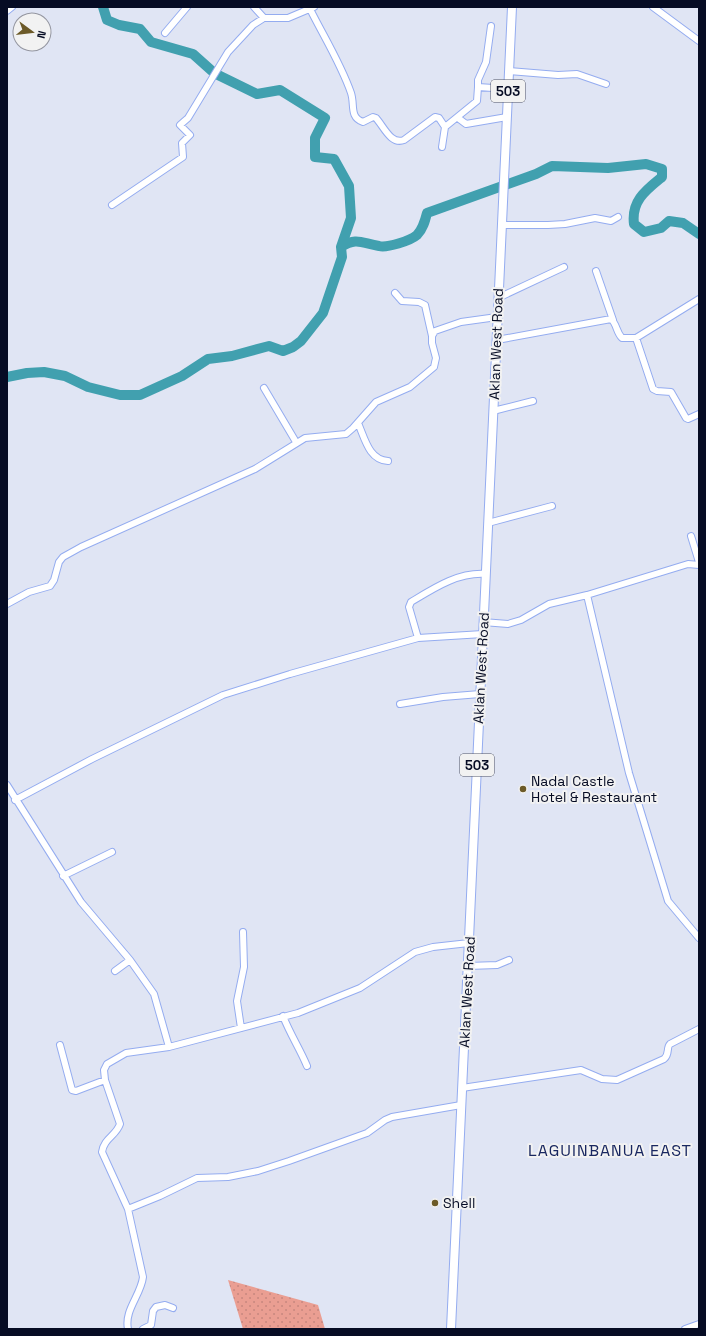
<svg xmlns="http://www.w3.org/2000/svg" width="706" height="1336" font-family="'Space Grotesk',sans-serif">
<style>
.grass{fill:url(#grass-dots)}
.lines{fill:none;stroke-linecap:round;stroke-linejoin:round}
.river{stroke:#41a0af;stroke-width:10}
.minor-casing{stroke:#94acf0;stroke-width:8}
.major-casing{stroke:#94acf0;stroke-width:10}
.minor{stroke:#fff;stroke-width:6}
.major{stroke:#fff;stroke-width:8}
.poi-dot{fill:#6c5a28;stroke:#f2f2f2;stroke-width:1.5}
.labels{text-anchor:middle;stroke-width:4;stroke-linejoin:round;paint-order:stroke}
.shield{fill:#f2f2f2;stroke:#4d5162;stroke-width:1}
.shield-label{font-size:13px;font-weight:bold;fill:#060c24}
.street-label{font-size:14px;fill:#060c24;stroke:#f2f2f2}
.poi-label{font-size:14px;fill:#060c24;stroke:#f2f2f2;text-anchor:start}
.quarter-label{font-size:16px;letter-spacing:1px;fill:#192760;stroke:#f2f2f2}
</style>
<defs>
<pattern id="grass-dots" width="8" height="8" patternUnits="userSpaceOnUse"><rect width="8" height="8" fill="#ea9e92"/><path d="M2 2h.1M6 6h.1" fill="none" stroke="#c7877e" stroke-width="1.8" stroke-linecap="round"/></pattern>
</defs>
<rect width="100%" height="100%" fill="#e0e5f4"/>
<!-- grass -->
<path class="grass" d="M228,1280L318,1305L325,1329H243Z"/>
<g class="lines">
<!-- river -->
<path class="river" d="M103,7L107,20L119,25L140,29L151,42L193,54L212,71
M341,247C357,237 361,243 379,246C387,248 410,241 417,235C423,229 425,221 427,213L536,174L552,166L608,168L646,164L662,169V177C646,190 631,201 634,224L644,232L661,228L669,221L683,223L699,234
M7,377L27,373L44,372L65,376L88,387L120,395H140L182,376L208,359L232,356L269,346L283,351L293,347L301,341L323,313L342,257L341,247L351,218L349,186L334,159L315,157V138L325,118L280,90L257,94L216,74"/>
<!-- minor casing -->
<g class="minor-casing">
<path id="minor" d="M254,7L264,18
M653,7L699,41
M310,9C324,37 341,64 351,93C355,105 349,117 363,122L373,117L376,118C384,127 391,145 404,140L435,117L439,118L445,127L477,101L478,87
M7,11L12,7
M491,26L486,62L478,80V87L508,89
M165,33L187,7
M509,71L558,75L577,74L606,84
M458,118L466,124L507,117
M442,147L445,127
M112,205L183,157L182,143L190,135L180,125L188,118L228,52L253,25L264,18H288L314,7
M502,225H548L565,224L595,218L611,221L618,217
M596,271L613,320
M395,293L402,301L419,302L425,305L432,336
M498,298L564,267
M636,338L653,389L657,391L671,392L686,418L688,419L699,414
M497,340L611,319C617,324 616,332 622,338H636L699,299
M264,388L296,442
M493,411L533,401
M358,423C365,439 369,460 388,461
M488,523L552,506
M691,536L699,562
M587,595L629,773L668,901L699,938
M7,604L29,592L50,586L54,580L59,562L63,557L81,547L255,469L305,438L346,434L353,428L376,402L410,387L434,367L436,358L432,343V336L435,331L461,322L497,317
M483,622L508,624L521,620L549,604L587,595L688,564L699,565
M418,638L409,607L411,602C434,588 458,572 486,574
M400,704L443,697L480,694
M7,785L81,902L130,960L154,994L169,1047
M15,800L92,759L223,695L290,674L418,638L483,634
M63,876L112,852
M468,966L497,965L509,960
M115,971L130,960
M283,1016C290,1034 300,1049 307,1066
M241,1028L237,1001L244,967L243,932
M60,1045L72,1090L76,1091L105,1080
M462,1088L581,1070L602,1079L617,1080L664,1059C670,1054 666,1048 670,1044L699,1029
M128,1209L160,1196L197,1178L228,1177L258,1171L289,1161L367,1133L385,1120L392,1117L461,1105
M128,1329C124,1310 141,1295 143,1277L128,1209L102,1152C104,1138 116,1136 120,1124L105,1080L104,1070L107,1064L126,1053L169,1047L298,1013L360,988L415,952L433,947L469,943
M143,1329L151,1325L153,1311L156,1307L165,1305L173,1308
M685,1329L699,1324"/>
</g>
<!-- major casing -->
<g class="major-casing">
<path id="major" d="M451,1329L512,7"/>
</g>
<!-- minor -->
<use href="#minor" class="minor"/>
<!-- major -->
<use href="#major" class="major"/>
</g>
<!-- markers -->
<g class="poi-dot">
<circle cx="523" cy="789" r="4"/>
<circle cx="435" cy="1203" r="4"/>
</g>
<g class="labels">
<!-- shield labels -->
<g class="shield">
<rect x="491" y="80" width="34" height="22" rx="3"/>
<rect x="460" y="754" width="34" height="22" rx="3"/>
</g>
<g class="shield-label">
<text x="508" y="96">503</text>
<text x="477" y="770">503</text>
</g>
<!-- street labels -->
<g class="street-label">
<text transform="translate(496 344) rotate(-88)" y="5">Aklan West Road</text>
<text transform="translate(481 668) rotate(-87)" y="5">Aklan West Road</text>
<text transform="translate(467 992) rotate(-87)" y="5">Aklan West Road</text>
</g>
<!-- poi labels -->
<g class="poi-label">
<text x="531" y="786">Nadal Castle<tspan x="531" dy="16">Hotel &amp; Restaurant</tspan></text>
<text x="443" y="1208">Shell</text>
</g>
<!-- quarter labels -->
<g class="quarter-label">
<text x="610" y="1156">LAGUINBANUA EAST</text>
</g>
</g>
<!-- border -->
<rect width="706" height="1336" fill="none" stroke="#060c24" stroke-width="16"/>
<!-- north arrow -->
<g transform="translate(32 32) rotate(105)"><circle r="19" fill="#f2f2f2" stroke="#9496a0"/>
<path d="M0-3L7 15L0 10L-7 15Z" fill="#6c5a28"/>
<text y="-6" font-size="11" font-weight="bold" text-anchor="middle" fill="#060c24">N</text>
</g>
</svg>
